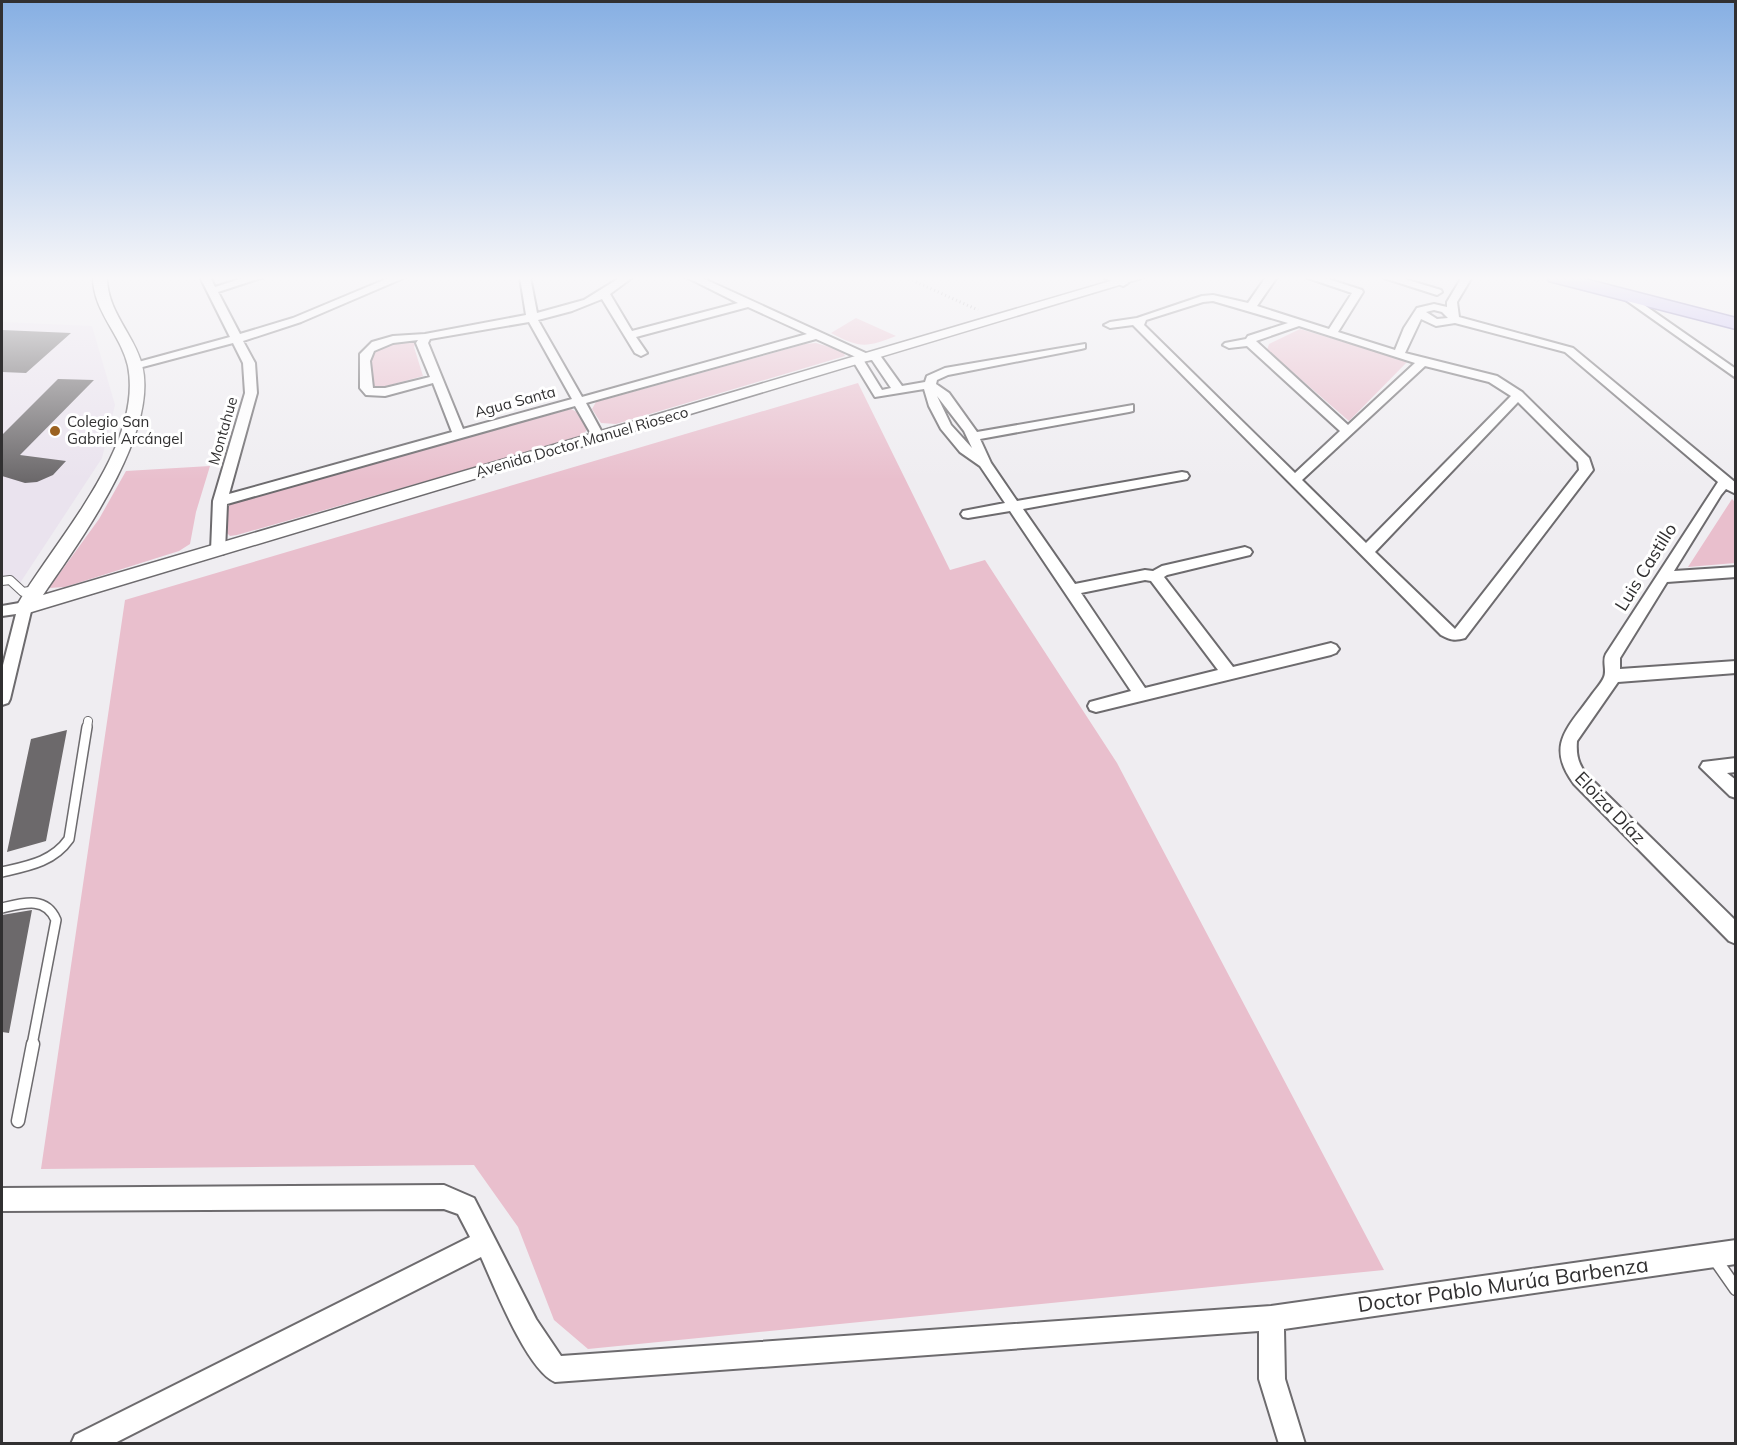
<svg xmlns="http://www.w3.org/2000/svg" width="1737" height="1445" font-family="Mulish,sans-serif">
<style>
.built{fill:#eae3ee}
.green{fill:#e9bfcd}
.building{fill:#6c696b}
.lines{fill:none;stroke-linecap:round;stroke-linejoin:round}
.service-far2-casing{stroke:#6d6b6e;stroke-width:10}
.service-far1-casing{stroke:#6d6b6e;stroke-width:12}
.service-casing{stroke:#6d6b6e;stroke-width:15}
.minor-casing{stroke:#6d6b6e;stroke-width:4}
.tertiary-casing{stroke:#6d6b6e;stroke-width:3}
.primary-casing{stroke:#7569aa;stroke-width:3}
.path{stroke:#9a989b;stroke-width:3;stroke-dasharray:1 3;stroke-linecap:butt}
.service-far2{stroke:#fff;stroke-width:8}
.service-far1{stroke:#fff;stroke-width:9}
.service{stroke:#fff;stroke-width:12}
.minor{fill:#fff;fill-rule:evenodd}
.tertiary{fill:#fff;fill-rule:evenodd}
.primary{fill:#c2b7f3;fill-rule:evenodd}
.poi-dot{fill:#9b6120;stroke:#fff;stroke-width:2}
.labels{text-anchor:middle;stroke-width:6;stroke-linejoin:round;paint-order:stroke}
.far-street-label{font-size:15px;fill:#313031;stroke:#fff}
.far-poi-label{font-size:15px;fill:#313031;stroke:#fff;text-anchor:start}
.street-label{font-size:18px;fill:#313031;stroke:#fff}
.near-street-label{font-size:21px;fill:#313031;stroke:#fff}
</style>
<rect width="100%" height="100%" fill="#efedf1"/>
<!-- built -->
<path class="built" d="M2,322L92,326L115,405L102,458L20,583L2,585Z"/>
<!-- green -->
<path class="green" d="M856,318L896,336C865,348 860,348 831,333Z
M1300,329L1408,361L1349,421L1267,350L1269,344Z
M419,338L414,347L423,376L379,388L371,386L369,356C380,342 403,340 419,338Z
M805,344L816,343L843,351L845,356L616,424L601,423L592,409L596,402Z
M858,383L950,570L985,560L1117,763L1384,1270L588,1349L554,1320L518,1227L474,1165L41,1169L125,600Z
M571,409L577,412L587,430L580,437L237,535L230,536L225,531V509L235,500Z
M210,466L196,512L190,544L179,551L65,587L49,588L99,519L126,471Z
M1732,499L1735,502V563L1688,567Z"/>
<!-- building -->
<path class="building" d="M2,330L71,333L26,373L2,372Z
M58,379L94,380L20,455L66,461L53,475L37,482L25,483L2,476V435Z
M67,730L46,841L7,852L31,739Z
M32,910L9,1033L2,1032V915Z"/>
<g class="lines">
<!-- service-far2 casing -->
<g class="service-far2-casing">
<path id="service-far2" d="M2,581L10,580L23,592L36,590
M87,728L88,721"/>
</g>
<!-- service-far1 casing -->
<g class="service-far1-casing">
<path id="service-far1" d="M2,872C28,866 53,862 69,839L87,727
M2,908C23,903 46,896 56,920L32,1045"/>
</g>
<!-- service casing -->
<g class="service-casing">
<path id="service" d="M18,1121L33,1044
M1715,1259L1736,1289"/>
</g>
<!-- minor casing -->
<g class="minor-casing">
<path id="minor" d="M200,277H210L215,287L246,277H264L218,292L240,334L293,318L391,277H406L301,322L243,341L255,363L257,393L229,494L452,432L433,383L385,396L366,395L360,388V354L372,342L393,336L425,334L526,315L520,277H530L537,313L584,300L621,277H633L610,294L632,331L738,303L686,277H700L870,355L879,354L902,386L925,382L927,376L945,368L1085,344V348L1081,349L948,375L937,380L936,384L949,393L977,432L1133,405V411L1129,412L980,439L991,463L1017,501L1182,472L1187,473L1189,476L1187,479L1182,480L1023,509L1075,584L1145,570L1153,571L1162,566L1245,547L1250,549L1252,552L1250,555L1167,575L1164,577L1233,667L1331,643L1336,645L1339,649L1336,653L1331,655L1096,712L1090,710L1088,706L1090,702L1131,691L1010,511L968,518L963,517L961,514L963,511L1005,503L980,466L960,452L941,429L929,406L924,389L875,397L853,361L858,358L816,339L586,403L604,436L602,439H594L575,406L227,504L225,551L223,554H213L211,551L213,501L245,393L243,363L233,343L135,369L129,366L131,364L230,337ZM602,299L635,353L641,356L647,353L636,337L748,307L807,334L582,397L538,320L572,311ZM529,322L572,399L463,429L428,343L430,339ZM418,340L416,343L430,377L385,388H373L370,361L374,351L393,343ZM872,360L891,388L882,390L864,361ZM937,396L964,431L972,448L951,425ZM1145,580L1151,581L1218,670L1145,688L1081,593Z
M1102,277H1118L1128,283L1123,286Z
M1266,277H1277L1257,306L1329,329L1352,293L1305,277H1322L1362,290L1363,292L1338,332L1395,350L1404,328L1417,308L1434,304L1447,307V302L1462,277H1472L1457,302L1459,317L1573,348L1736,483V494L1726,489L1721,495L1674,571L1736,567V577L1667,582L1620,658V669L1736,661V673L1618,682L1577,741C1576,755 1578,763 1586,774L1736,921V944L1729,941L1574,784C1544,744 1570,726 1593,693C1597,688 1602,682 1604,677C1607,670 1602,661 1606,654L1718,482L1565,352L1455,323L1436,326L1421,319L1405,353L1497,376L1522,392L1589,458L1593,470L1465,638C1455,641 1450,640 1441,635L1133,325L1110,328L1104,325L1110,322L1137,318L1202,296L1213,295L1248,303ZM1213,301L1288,323L1248,336L1246,339L1225,343L1223,345L1229,348L1247,346L1340,431L1295,473L1144,325L1146,320L1203,302ZM1434,310L1442,312L1448,318L1437,319L1426,312ZM1299,326L1415,363L1348,425L1256,341ZM1425,366L1489,382L1511,396L1366,543L1302,480ZM1518,402L1578,462L1579,470L1455,629L1375,552Z
M1398,277L1441,290L1442,292L1437,295L1384,278Z
M1627,293L1736,369V378L1623,298L1622,296Z
M25,602L32,607L10,699L8,703L2,705V669L16,614L2,616V606Z
M1736,758V772L1727,773L1736,780V798L1730,796L1700,767L1703,762Z
M444,1185L474,1198L536,1319L561,1356L1271,1306L1736,1240V1264L1284,1329L1285,1379L1305,1444H1279L1259,1379V1331L555,1382C527,1370 494,1286 481,1257L113,1444H71L75,1435L470,1237L458,1214L444,1209L2,1211V1188Z"/>
</g>
<!-- tertiary casing -->
<g class="tertiary-casing">
<path id="tertiary" d="M93,277H107C107,312 134,334 142,365C159,433 80,541 43,595L1124,277H1146L25,614L18,612L16,607C53,542 144,447 128,366C121,334 93,312 93,277Z"/>
</g>
<!-- primary casing -->
<g class="primary-casing">
<path id="primary" d="M1547,277H1577L1736,318V329L1549,281Z"/>
</g>
<!-- path -->
<path class="path" d="M905,277L978,310
M1526,277L1540,281"/>
<!-- service-far2 -->
<use href="#service-far2" class="service-far2"/>
<!-- service-far1 -->
<use href="#service-far1" class="service-far1"/>
<!-- service -->
<use href="#service" class="service"/>
<!-- minor -->
<use href="#minor" class="minor"/>
<!-- tertiary -->
<use href="#tertiary" class="tertiary"/>
<!-- primary -->
<use href="#primary" class="primary"/>
</g>
<!-- sky -->
<linearGradient id="sky" x2="0" y2="1"><stop stop-color="#86afe3"/><stop offset="0.58" stop-color="#f8f7f9"/><stop offset="1" stop-color="#f8f7f9" stop-opacity="0"/></linearGradient>
<rect width="1737" height="480" fill="url(#sky)"/>
<!-- markers -->
<circle class="poi-dot" cx="55" cy="431" r="6"/>
<g class="labels">
<!-- far-street labels -->
<g class="far-street-label">
<text transform="translate(515 402) rotate(-15)" y="5">Agua Santa</text>
<text transform="translate(223 431) rotate(-74)" y="5">Montahue</text>
<text transform="translate(582 442) rotate(-16)" y="5">Avenida Doctor Manuel Rioseco</text>
</g>
<!-- far-poi labels -->
<g class="far-poi-label">
<text x="67" y="427">Colegio San<tspan x="67" dy="17">Gabriel Arcángel</tspan></text>
</g>
<!-- street labels -->
<g class="street-label">
<text transform="translate(1646 567) rotate(-58)" y="6">Luis Castillo</text>
<text transform="translate(1610 808) rotate(46)" y="6">Eloiza Díaz</text>
</g>
<!-- near-street labels -->
<g class="near-street-label">
<text transform="translate(1503 1285) rotate(-8)" y="7">Doctor Pablo Murúa Barbenza</text>
</g>
</g>
<!-- border -->
<rect width="1737" height="1445" fill="none" stroke="#313031" stroke-width="6"/>
</svg>
